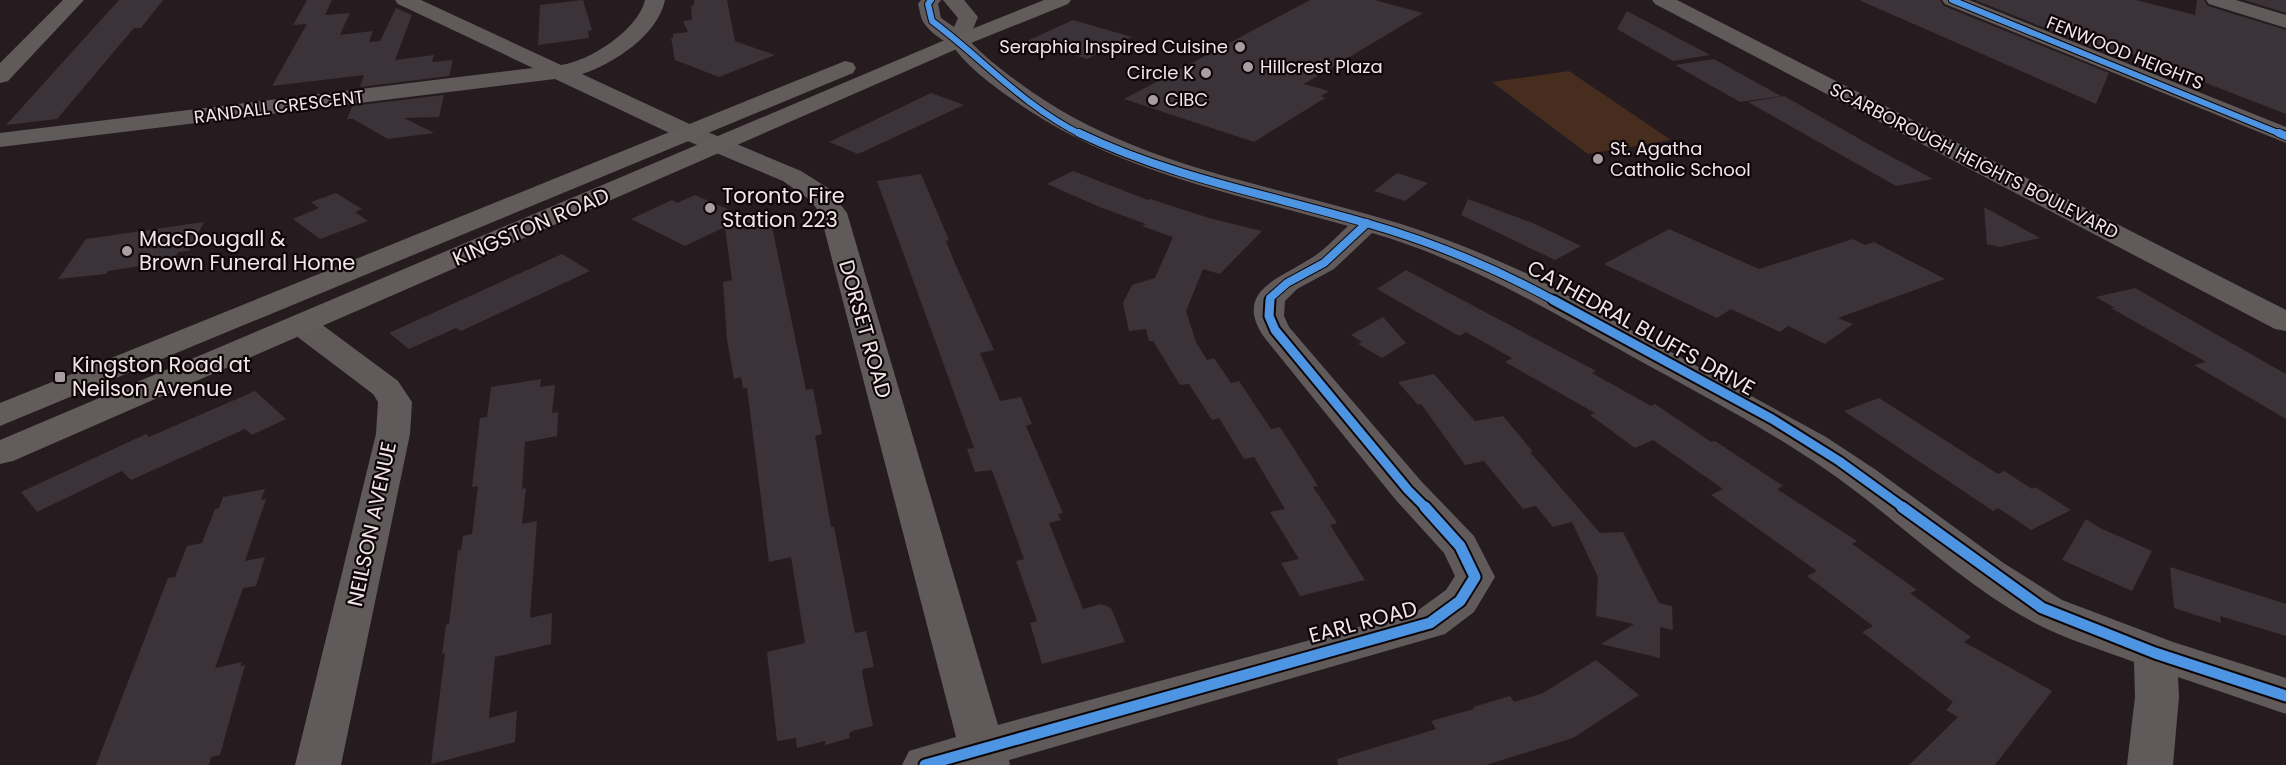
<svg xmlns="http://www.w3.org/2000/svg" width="2286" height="765" font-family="Poppins,sans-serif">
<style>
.green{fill:#462d1e}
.building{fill:#3b3337}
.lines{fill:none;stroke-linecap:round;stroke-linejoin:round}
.minor{fill:#605b5a;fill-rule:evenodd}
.tertiary{fill:#605b5a;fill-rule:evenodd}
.primary{fill:#625c5b;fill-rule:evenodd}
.cycleway-far3-casing{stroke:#0e0608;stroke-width:8}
.cycleway-far2-casing{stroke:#0e0608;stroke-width:10}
.cycleway-far1-casing{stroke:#0e0608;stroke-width:13}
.cycleway-casing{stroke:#0e0608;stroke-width:15}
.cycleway-far3{stroke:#4d94e3;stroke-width:6}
.cycleway-far2{stroke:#4d94e3;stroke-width:8}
.cycleway-far1{stroke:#4d94e3;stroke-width:9}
.cycleway{stroke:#4d94e3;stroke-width:11}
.poi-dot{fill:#ab9ea1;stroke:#0e0608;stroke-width:2}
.labels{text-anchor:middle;stroke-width:4.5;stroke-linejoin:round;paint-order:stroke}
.far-poi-label{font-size:18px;fill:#f3e4e7;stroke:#0e0608;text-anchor:start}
.far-street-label{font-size:18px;fill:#f3e4e7;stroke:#0e0608}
.poi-label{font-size:21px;fill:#f3e4e7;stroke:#0e0608;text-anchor:start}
.street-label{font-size:21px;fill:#f3e4e7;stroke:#0e0608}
</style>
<rect width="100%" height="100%" fill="#261c1f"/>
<!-- green -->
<path class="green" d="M1569,71L1671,140L1588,154L1492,82Z"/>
<!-- building -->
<path class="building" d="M119,0H163L141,28H134L57,119L6,125Z
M307,0H332L325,15L350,13L340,35L373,31L369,42L380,41L396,8L412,15L395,60L434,55L432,62L453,60L449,76L360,87L364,75L272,86L307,24L293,25Z
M583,0L592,30L588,31L589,38L538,45L540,5Z
M694,0H727L735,41L775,55L719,77L675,60L671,38H673V34L688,32L683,21L692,20L691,6L694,5Z
M1310,0H1374L1423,13L1304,84L1329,91L1321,96L1325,98L1254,142L1124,99Z
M1859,0H1940L1944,6L2109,73L2096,104Z
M1975,0H2136L2195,15L2197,0H2204L2208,6L2286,30V114L2118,49L2115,56Z
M2244,0H2286V13Z
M1627,11L1710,55L1673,61L1617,29Z
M1073,20L1132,37L1087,59L1027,41Z
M1714,59L1781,96L1740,102L1675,65Z
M931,93L964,105L858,154L829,142Z
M444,95L439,117L404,118L434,133L388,139L353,119H347L352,106Z
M1784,96L1879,150L1933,179L1896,186L1748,102Z
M1073,171L1148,200L1150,199L1209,218L1262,231L1220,274L1203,269L1186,311L1196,342L1207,360L1214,358L1231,383L1239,381L1271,429L1280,427L1318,486L1313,487L1337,523L1330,525L1365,580L1300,596L1281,563L1299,559L1270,512L1285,509L1254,457L1244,459L1219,418L1212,420L1189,384L1180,385L1153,341H1149L1146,329L1129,331L1123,303L1132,285L1155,278L1173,237L1142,226L1146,224L1102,208L1047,184Z
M1397,173L1428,183L1405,201L1374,191Z
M921,174L949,240L946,241L954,261L994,350L980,353L1000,401L1021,397L1032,424L1026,426L1063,513L1058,514L1061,520L1049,523L1083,609L1101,604L1111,608L1125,642L1042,664L1030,623L1037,621L1016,561L1024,559L992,470L975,472L967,449L974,448L877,181Z
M336,193L362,209L355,212L368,221L320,239L293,219L319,208L311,202Z
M695,195L743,216L751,212L771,222L806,390L813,389L822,434L815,436L831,527H834L855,633L866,631L874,667L863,669L862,673L873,726L852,731L849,734L850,738L825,745V741L797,748L796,738L777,741L767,652L805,643L791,557L769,562L747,388H743L741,377L734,379L727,340L723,282L732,280L725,227L685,246L631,219L672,200L677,203Z
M1468,199L1533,223L1581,246L1555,260L1461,215Z
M1984,207L2040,238L2000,247L1987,244Z
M204,222L189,251L178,252L173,261L108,271L106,274L58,279L86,239Z
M1669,229L1759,269L1853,239L1865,245L1874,242L1945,279L1838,318L1853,324L1825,344L1788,326L1780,332L1731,309L1717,318L1604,264Z
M562,254L590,271L461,331L456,328L409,349L389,333Z
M1406,270L1596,371L1592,373L1651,406L1655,404L1711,442L1715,441L1783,486L1777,489L1857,541L1852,544L1917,590L1910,593L1971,637L1964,642L2052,691L1995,765H1909L1958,717L1946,710L1953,702L1862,632L1873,626L1807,576L1817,571L1711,495L1723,489L1653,440L1635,448L1590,415L1595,413L1505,362L1512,358L1466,332L1459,336L1377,289Z
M2135,288L2286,374V419L2194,365L2206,362L2111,308H2115L2096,297Z
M1383,317L1406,343L1382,358L1358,344L1362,342L1351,335Z
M1434,374L1475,421L1503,416L1533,452H1530L1600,533L1623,532L1659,603L1672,606L1673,630L1660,627V658L1601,644L1634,624L1596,616L1598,577L1572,522L1553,527L1536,506L1523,509L1484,461L1465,465L1421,404L1418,405L1398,382Z
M541,379L540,387L555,385L552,413L558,412L557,436L525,442L522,489L526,488L522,524L537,521L530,618L552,613L551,644L495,657L489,718L517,711L515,742L431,764L445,653L442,654L446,625L449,624L458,550H461L463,536L472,534L478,486L472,487L480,418L487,417L491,387Z
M255,391L286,419L252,435L245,429L131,480L122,471L37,512L21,492L146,434L149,437Z
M1879,398L1998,474L2004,471L2032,489L2035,487L2071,510L2031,530L1998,508L1993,511L1844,411Z
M265,489L261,500L266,499L245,561L265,557L256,586L243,588L215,668L242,662L240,666L245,665L220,755L211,757L209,765H96L168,578L175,577L187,546L202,543L215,509L219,508L223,497Z
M2086,519L2100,528L2152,551L2132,591L2062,560Z
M2170,567L2286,604V636L2220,616L2221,623L2174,608Z
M1596,660L1639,695L1573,738L1486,765H1338L1337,759L1436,729L1431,721L1474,709L1473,707L1510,696L1514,702L1543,693Z"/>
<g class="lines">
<!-- minor -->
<path class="minor" d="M63,0H84L8,81L0,83V63Z
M395,0H421L561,65C590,61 638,30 645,0H665C658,35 613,64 582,74L696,127L801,171L828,188L847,213L998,725L1417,611L1446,590L1455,576L1444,553L1395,499L1264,337C1232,290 1282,278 1313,257C1326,249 1337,236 1348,226C1230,192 1114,172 1012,99C989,83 965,65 949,41L952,37L959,35L966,37C985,58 1008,75 1032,92C1142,168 1276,185 1401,224C1446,238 1489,256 1532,276L1826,437L1876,470L2002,562L2062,600L2173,642L2286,678V714L2178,677L2179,697L2173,765H2127L2135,697L2134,662C2100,649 2064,639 2033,622C1957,581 1895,517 1825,469C1764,427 1698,393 1633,357C1548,310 1466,260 1372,233L1334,269L1297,289L1285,301L1284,316L1289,327L1421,481L1474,536L1495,577L1474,612L1445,634L1009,760L1010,765H902L909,751L956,737L820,213L810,200L783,181L678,137L555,79L0,147V133L533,68L398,4Z
M1652,0H1677L2286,310V331L2275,329L1655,4Z
M1942,0H1969L2286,127V143L1945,4Z
M2206,0H2236L2286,15V28L2209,4Z
M302,316L313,318L398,381L412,402L410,434L341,765H295L376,434L378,402L373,394L291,332L287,325L291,318Z"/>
<!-- tertiary -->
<path class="tertiary" d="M921,0H941L938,4L941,18L954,27L958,18L943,0H964L978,17L966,45C952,49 932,35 924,23C920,18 920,10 918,4Z"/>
<!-- primary -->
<path class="primary" d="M1044,0H1071L1068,4L966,45L13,461L0,464V440L952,37Z
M845,61L853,63L856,68L853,73L0,426V403Z"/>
<!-- cycleway-far3 casing -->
<g class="cycleway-far3-casing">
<path id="cycleway-far3" d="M931,0L928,4L932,21C984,60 1022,105 1082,135
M1952,0L2283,135"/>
</g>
<!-- cycleway-far2 casing -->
<g class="cycleway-far2-casing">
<path id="cycleway-far2" d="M1079,133C1170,177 1270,195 1366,223C1433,242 1495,268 1555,301
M2279,133L2286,136
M1270,301V298L1287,283L1324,263L1367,223"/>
</g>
<!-- cycleway-far1 casing -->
<g class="cycleway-far1-casing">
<path id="cycleway-far1" d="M1270,300L1269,316L1275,330L1408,490L1426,508
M1553,300L1772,419L1839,461L1904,508"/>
</g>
<!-- cycleway casing -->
<g class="cycleway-casing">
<path id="cycleway" d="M1902,507L2042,608L2155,653L2286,696
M925,765L1430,623L1460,601L1475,577L1460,546L1425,507"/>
</g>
<!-- cycleway-far3 -->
<use href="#cycleway-far3" class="cycleway-far3"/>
<!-- cycleway-far2 -->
<use href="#cycleway-far2" class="cycleway-far2"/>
<!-- cycleway-far1 -->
<use href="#cycleway-far1" class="cycleway-far1"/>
<!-- cycleway -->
<use href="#cycleway" class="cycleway"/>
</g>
<!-- markers -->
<g class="poi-dot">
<circle cx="1240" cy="47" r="6"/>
<circle cx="1248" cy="67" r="6"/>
<circle cx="1206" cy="73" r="6"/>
<circle cx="1153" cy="100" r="6"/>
<circle cx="1598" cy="159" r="6"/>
<circle cx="710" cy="208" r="6"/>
<circle cx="127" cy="251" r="6"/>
<rect x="54" y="371" width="12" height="12" rx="3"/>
</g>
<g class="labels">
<!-- far-poi labels -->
<g class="far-poi-label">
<text x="1228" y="53" text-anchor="end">Seraphia Inspired Cuisine</text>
<text x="1260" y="73">Hillcrest Plaza</text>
<text x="1194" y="79" text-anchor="end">Circle K</text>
<text x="1165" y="106">CIBC</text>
<text x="1610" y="155">St. Agatha<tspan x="1610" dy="21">Catholic School</tspan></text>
</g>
<!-- far-street labels -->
<g class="far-street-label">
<text transform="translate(2125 53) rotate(22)" y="6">FENWOOD HEIGHTS</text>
<text transform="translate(279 107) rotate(-7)" y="6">RANDALL CRESCENT</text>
<text transform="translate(1974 161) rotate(27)" y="6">SCARBOROUGH HEIGHTS BOULEVARD</text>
</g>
<!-- poi labels -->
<g class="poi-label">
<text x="722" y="203">Toronto Fire<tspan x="722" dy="24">Station 223</tspan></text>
<text x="139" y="246">MacDougall &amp;<tspan x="139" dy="24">Brown Funeral Home</tspan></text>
<text x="72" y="372">Kingston Road at<tspan x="72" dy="24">Neilson Avenue</tspan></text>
</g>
<!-- street labels -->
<g class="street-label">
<text transform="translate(531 227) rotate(-23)" y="7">KINGSTON ROAD</text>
<text transform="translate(1641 328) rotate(29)" y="7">CATHEDRAL BLUFFS DRIVE</text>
<text transform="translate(865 329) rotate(74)" y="7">DORSET ROAD</text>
<text transform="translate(372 524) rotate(-78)" y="7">NEILSON AVENUE</text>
<text transform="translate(1363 622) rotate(-15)" y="7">EARL ROAD</text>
</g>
</g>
</svg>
